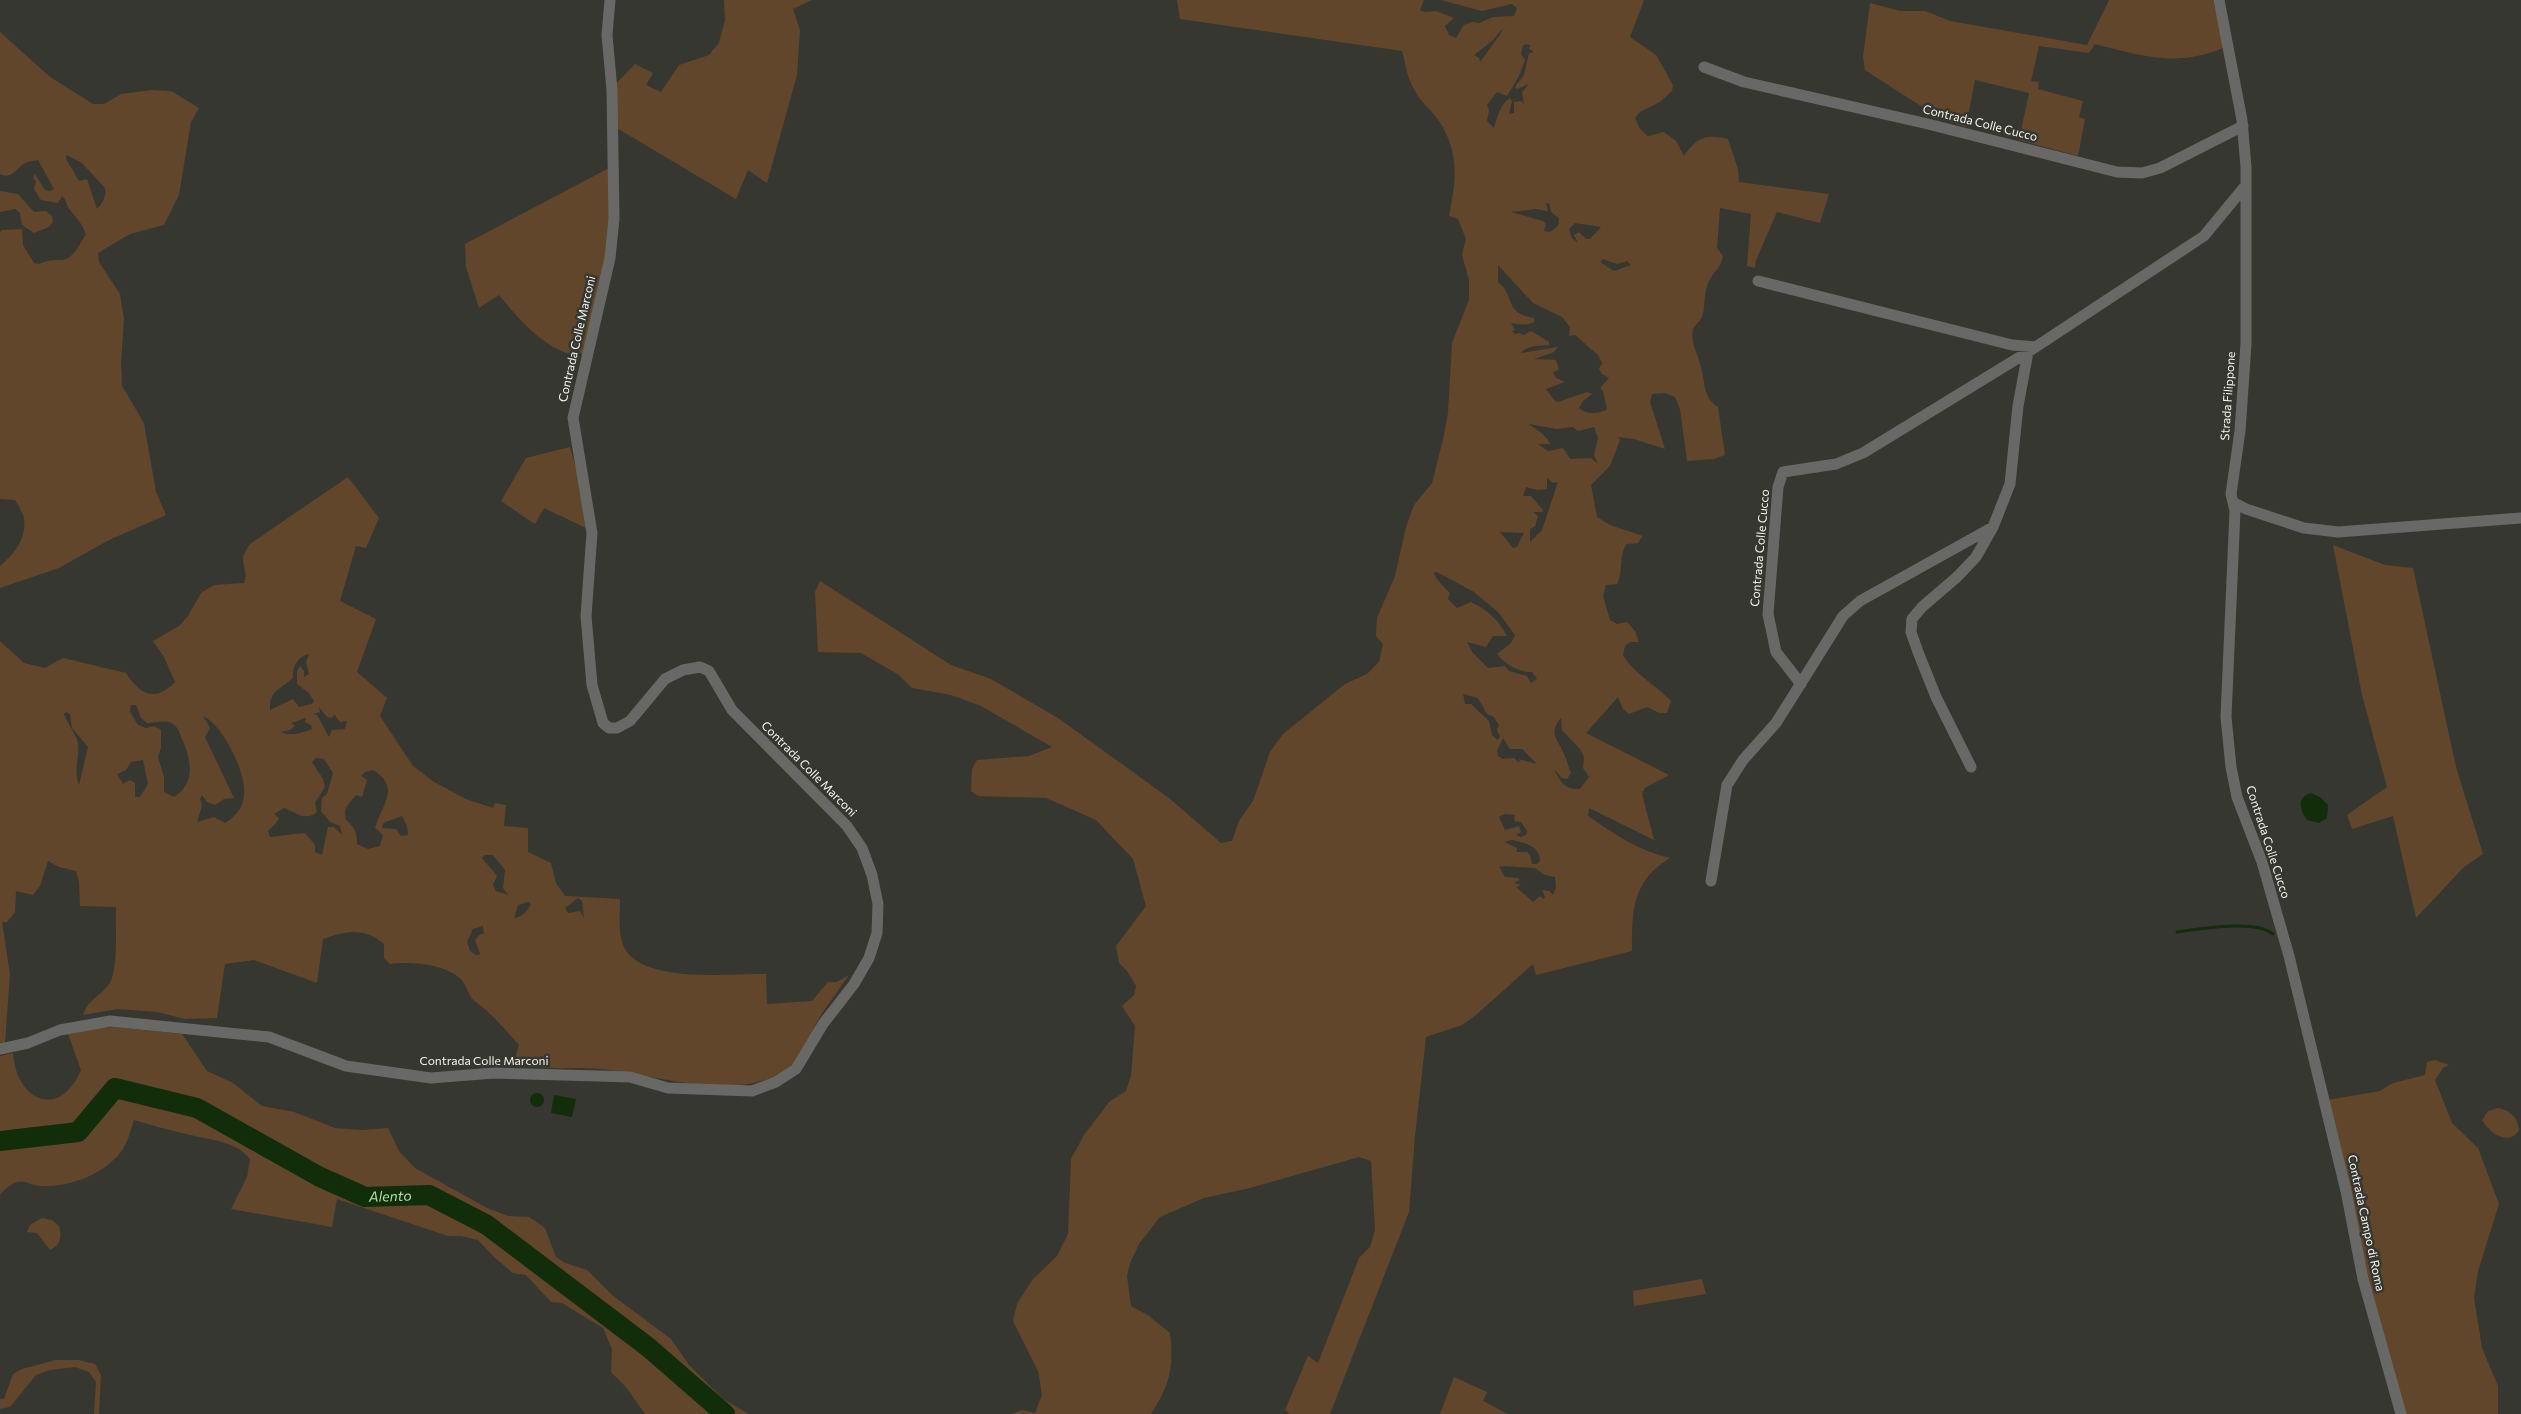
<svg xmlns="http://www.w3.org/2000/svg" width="2521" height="1414" font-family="Commissioner,sans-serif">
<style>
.green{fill:#61462c;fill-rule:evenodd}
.water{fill:#112d0a}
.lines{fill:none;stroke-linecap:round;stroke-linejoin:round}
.stream{stroke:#112d0a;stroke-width:3}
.river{stroke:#112d0a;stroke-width:20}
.minor{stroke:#686966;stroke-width:11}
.labels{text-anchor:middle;stroke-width:5;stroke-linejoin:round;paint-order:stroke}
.street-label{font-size:12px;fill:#f4f3ef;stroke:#373731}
.water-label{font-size:14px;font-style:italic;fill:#afe1a4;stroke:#373731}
</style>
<rect width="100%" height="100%" fill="#373731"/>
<!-- green -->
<path class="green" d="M724,0H812L793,9L800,30L797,75L767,183L748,170L736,199L615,127L614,86L635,64L653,73L646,85L661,92L679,65L709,55L719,43L725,20Z
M1177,0H1424L1420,10L1424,12L1436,11L1454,18L1445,26L1449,35L1456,38L1464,25L1472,22L1479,23L1493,17L1514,16L1517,8L1512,4L1482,11L1441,0H1644L1630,37L1656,55L1673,85L1672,91L1660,102L1640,112L1635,118L1640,129L1648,136L1664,132L1676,141L1684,156C1697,137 1706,134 1728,139L1738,169L1739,182L1829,194L1820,223L1777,212L1756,260L1755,268L1747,266L1751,214L1720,208L1717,248L1723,256C1720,269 1716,269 1710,279C1703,291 1706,305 1702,317C1700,321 1695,325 1693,329C1690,343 1698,354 1701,367C1705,382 1703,398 1718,407L1725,455L1714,459L1687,461L1680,409L1675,397L1665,393L1652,394L1650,402L1665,449L1634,439L1618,437L1620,440L1610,466L1591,485L1597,517L1610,525L1643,536L1638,543L1627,544C1618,555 1624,571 1617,584L1606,585L1603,596L1610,620L1617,624L1627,622L1635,631L1639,642H1630L1625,646L1623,655C1633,673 1656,685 1671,701L1667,713H1659L1647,707L1629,714L1623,709L1618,697L1586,733L1669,775L1645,788L1642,794L1654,840L1589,808L1588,816C1614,834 1639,851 1670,858C1632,881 1632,910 1632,951L1536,975L1533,964L1476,1015L1462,1025L1426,1037L1415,1136L1409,1212L1330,1414H1290L1285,1410L1308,1356L1318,1363L1359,1258L1370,1247L1375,1230L1371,1161L1359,1157L1250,1188L1204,1198L1160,1217L1139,1244L1130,1263L1127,1276L1131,1306L1149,1316L1170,1333C1174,1367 1170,1385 1151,1414H1012L1022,1410L1035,1413L1042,1395L1038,1371L1013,1321L1017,1304L1033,1279L1057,1256L1068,1234L1071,1159L1084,1135L1109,1102L1126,1091L1131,1076L1135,1026L1122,1006L1134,995L1136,986L1127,971L1119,963L1116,946L1146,906L1133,859L1096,820L1046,798L978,796L971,791L972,769L977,760L1029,756L1052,747L981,706L951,695L912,688L899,675L861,653L818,652L815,592L820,581L951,665L991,679L1058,718L1169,798L1221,843L1232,841L1239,821L1253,801L1270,752L1283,734L1345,684L1367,674L1379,662L1383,644L1376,636L1377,618L1395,576L1406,527L1414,505L1432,483L1444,435L1448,413L1452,343L1469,300V280L1462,255L1466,239L1458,219L1449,216C1456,181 1460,153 1439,121C1432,110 1421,103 1415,91C1407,78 1406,65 1402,51L1180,19ZM1503,28L1501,33L1480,62L1479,58L1474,55L1492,41ZM1526,44L1530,45L1529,49L1534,52L1529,53L1524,75L1515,87L1517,89L1529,84L1522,92L1524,104L1521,101L1514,102V113L1509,114L1512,101L1510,98C1500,105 1497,117 1494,128L1487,121L1489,110L1487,105L1497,92L1507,96L1519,76L1525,60L1521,54L1523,46ZM1549,203L1551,212L1559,218L1558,226L1550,232L1544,231L1546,224L1543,221L1511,212L1535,209L1548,211L1546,204ZM1575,223L1601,227L1590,239H1586L1579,232L1574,235L1578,243L1572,238L1569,229ZM1603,259L1617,264L1627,261L1631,265L1614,271L1600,262ZM1498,265L1533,303L1562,317L1570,327L1569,336L1575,335L1598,355L1602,363L1599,369L1602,374L1609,378L1600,388L1603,391L1607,409C1600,414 1586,415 1579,408L1583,401L1592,394L1587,392L1558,402L1554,400L1546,389L1565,382L1556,378L1553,372L1559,370L1556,360L1534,359L1554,352L1558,347L1521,353C1527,345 1539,346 1549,345V342L1531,331L1524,335L1519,333L1515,334L1512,331L1515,330L1511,323C1519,324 1527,326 1534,322V318C1503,313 1516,296 1498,282ZM1529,424L1557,429L1573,427L1578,431L1594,427L1598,438L1594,455L1598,464L1591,458L1570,459L1563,448L1548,451L1538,444H1550C1547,435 1535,429 1529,424ZM1547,478L1553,483L1558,482L1542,530L1530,542V529L1535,526L1538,516L1533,512H1542L1543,510L1531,496H1523L1526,487L1537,490L1547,489ZM1500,532L1524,533L1517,547L1513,548ZM1437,572L1474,592L1499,613L1515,635L1511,643L1497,654C1505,664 1518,672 1532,672L1537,679L1531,683L1527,676L1509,671L1505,666L1488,668L1472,652L1467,642L1486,647L1493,636H1507C1499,620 1486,609 1471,602L1457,608L1448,599L1450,593C1444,588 1438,580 1433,573ZM1463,694L1478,698L1487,714L1494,717L1499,725L1497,730L1500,737L1497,740L1492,735L1489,721L1471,704H1465ZM1561,718L1562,730L1580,749L1584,757L1583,768L1589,777L1580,789C1565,790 1560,782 1554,769L1562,778L1567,779L1571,773C1568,767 1567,760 1564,754C1557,738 1548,733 1561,718ZM1503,738L1510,749H1522L1537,764L1518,759L1521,762H1518L1514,758L1503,759L1498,756L1497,751ZM1505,814L1515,815L1514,821L1521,822L1527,831L1526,835L1521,837L1516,835L1521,832L1519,826L1505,830L1499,817ZM1512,840C1525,843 1540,846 1540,861L1537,864H1532L1530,855L1527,852H1517V848L1504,842ZM1504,866L1535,868L1545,875L1555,877L1556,888L1553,895L1549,891L1542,890L1545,897L1543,899L1540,896L1533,902L1516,887L1521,885L1514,883L1520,880L1518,878L1505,877L1499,867Z
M2109,0H2213L2225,47C2179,68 2142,56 2095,44L2089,53L2039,46L2031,81L2039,82L2038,89L2083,101L2079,117L2085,119L2078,156L2019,140L2029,93L1975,80L1966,127L1928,115L1927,110L1865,70L1863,57L1870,3L1900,11H1925L1950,21L2087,45Z
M0,32L50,77L93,104H104L121,94L152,90L171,91L199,108L191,122L179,195L164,225L130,234L98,253L99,262L120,294L124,319L121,363L122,386L144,423L156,492L166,515L109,540L59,568L0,588V566C14,555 27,538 24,518C23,513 18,505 15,500L0,499V232L2,230L22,229L23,245L34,263L39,264C47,260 54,260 63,260C74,258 81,242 86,234C82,224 77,218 70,210C66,205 67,200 62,196L58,203L41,200L34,189L36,181L33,178L35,174L45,190L50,191L54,189L38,160C34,161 29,161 25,163C16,168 12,180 0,174ZM67,155L82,163L105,188C107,196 102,204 97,209L87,179L79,181L66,159Z
M609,168V229L606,256L584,354C577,354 567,354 561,351C536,339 516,316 499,295L479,308L466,267L465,244Z
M0,191L18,194L34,212L46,211L52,216L53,222L49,227L34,233L22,225L20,213L15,209L0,212Z
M570,447L579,479L588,529L544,508L535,524L501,501L526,458Z
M348,477L379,518L366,548L356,546L340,601L376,619L357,672L387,698L380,716L413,766L434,782L466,799L493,808L495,803L506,805L504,826L528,828V852L551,863L556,883L565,896L620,899C620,914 618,931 623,945C639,985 731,973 766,974L767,1004L812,1001L828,982H837L849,975C838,991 826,1006 817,1022C807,1041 801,1064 780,1074C726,1101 656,1074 600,1069C571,1066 542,1072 514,1062L519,1045C505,1029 493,1015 476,1002C468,997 467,985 461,979C445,964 411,961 390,964L384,958V944C364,927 346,931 323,939L317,983L254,960L225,964L217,1018L185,1019L157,1012L118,1009L83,1015C89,998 100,997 109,984C119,970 115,925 116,907L80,906L79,882L76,871L59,867L48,861L40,886L33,895L16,891L15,912L7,922H2L10,974L5,1043L0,1044V641L24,663L45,668L63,658L126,673C141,696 155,702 175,682L164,657L153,641L179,626L188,616L201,593L214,585L244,583C250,565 235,564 250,544ZM309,654L306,662L309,674L304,677V671L300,666L297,671V684L309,693L314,701L312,704L299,707L293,699L270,710C269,691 280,689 293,678C292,667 297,657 309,654ZM131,705H136L141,718L147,723C155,723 166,719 173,724C179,728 180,735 183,741C191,761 196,783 174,797L164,792V777L158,757L161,748V730L154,726L146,728L138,725L130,712ZM319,707L328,718L333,717L334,714L340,722L347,721L345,729L332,730L329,737L317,715L313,714L320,712ZM66,712L70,714L72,728L88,747L79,785C73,772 80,755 78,743C76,733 67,724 64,714ZM203,716C223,725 247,774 244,795C243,808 236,816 225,823L214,817L197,822L202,806L200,799L202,795L207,802L215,805L224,799L234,798L205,737L210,728ZM306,718L305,722L311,725L312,729C301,733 291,737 281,732L290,730L295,726L291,723ZM316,758L324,759L333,773L327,794L322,798L321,811L330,822L340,826L342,835L334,827H328L322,855L315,852V845L305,833L270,837L268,831L276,823L279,818L274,814L284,808C295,812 306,822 317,812L315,803L325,787L323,779L312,762ZM143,760L148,784L140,797H135V783L130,780L123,784L117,774L126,770L131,762ZM373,770C402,788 381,805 375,828L383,835L380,846L368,849L357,844C357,832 355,828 346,820C343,807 348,805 356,795L362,797L367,780L361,776L365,772ZM402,816L407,826L408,835L401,836L396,829L382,828L383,823ZM484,855H493L505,870L503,888L508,895L496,891L493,885L497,876L482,858ZM578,898L582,901L584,918L580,911L568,913L565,908ZM528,902L531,904C528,911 522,917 514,918L518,905ZM483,926L484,934H480L475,940L480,954L476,955L470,951L467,942L473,929Z
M2333,545L2385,565L2413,568L2456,767L2483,854L2464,867L2416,918L2393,816L2352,829L2347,815L2387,787L2362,695Z
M114,1027L182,1034L207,1071L233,1083L262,1106L294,1112L335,1128L362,1130L388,1128L399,1151L415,1168L487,1208L508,1216L529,1217L545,1228L556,1257L565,1263L587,1270L612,1295L671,1339L689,1365L723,1399L749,1414H645L626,1387L611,1372L612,1349L603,1328L562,1303L551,1302L526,1275L513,1273L494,1257L478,1240L461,1236H448L337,1199L332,1227L231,1209L247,1177L250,1159C235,1140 209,1140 186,1134C169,1130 151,1125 134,1120C131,1129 128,1141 123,1149C107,1172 76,1185 49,1186C23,1188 25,1170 0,1194V1056L13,1053C16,1100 59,1121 81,1070L68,1034L92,1028Z
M2435,1060L2449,1065L2443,1068L2435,1080L2452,1123L2478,1148L2499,1204L2478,1271L2474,1298L2482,1348L2498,1386V1414H2406L2369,1285L2327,1100L2380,1091L2393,1083L2425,1075L2427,1062Z
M2498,1108C2510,1110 2518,1118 2519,1130C2509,1147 2489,1133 2482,1120L2488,1111Z
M42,1218L52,1220L59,1226C62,1236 61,1245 50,1250L37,1233L27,1232L30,1225Z
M1702,1279L1706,1294L1634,1306L1633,1291Z
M56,1360H79L95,1364L101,1375L99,1414H94L96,1382L89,1372L75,1367L50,1370L36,1375L10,1407L0,1409V1399H4L13,1374L22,1369Z
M1454,1377L1487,1392L1483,1401L1508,1414H1440Z"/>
<!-- water -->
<path class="water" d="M2311,793L2321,798L2328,805L2327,818L2319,823L2307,820C2300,810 2296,797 2311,793Z
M530 1100a7 7 0 1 1 14 0a7 7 0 1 1-14 0Z
M554,1095L576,1099L572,1117L551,1113Z"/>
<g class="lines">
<!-- stream -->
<path class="stream" d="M2177,932C2200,929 2255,919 2273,934"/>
<!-- river -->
<path class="river" id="s1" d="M0,1141L78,1132L115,1088L197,1108L320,1177L365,1197L429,1195L487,1225L648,1347L725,1414"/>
<!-- minor -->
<path class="minor" d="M2219,0L2242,120L2246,167V344L2240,431L2231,494L2235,511L2226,717L2231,767L2237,797L2262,862L2289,956L2346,1191L2363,1279L2401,1414
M1704,67L1744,82L1928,124L2117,172L2142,173L2160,168L2243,126
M1758,281L2012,345L2036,347
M2233,502L2246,509L2304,528L2338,532L2521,518
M1801,684L1776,652L1768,614L1778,487L1783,472L1836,464L1863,453L2028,352L2204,236L2246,185
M1971,767L1936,697L1918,652L1911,632L1912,619L1922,607L1957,577L1976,557L1993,527L2010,484L2018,406L2028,352
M1711,881L1727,785L1743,760L1776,723L1843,616L1860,601L1993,527
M0,1049L28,1043L60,1030L110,1021L269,1037L346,1066L431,1078L494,1073L598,1076L630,1077L668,1088L752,1091L776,1082L796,1069L823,1024L854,984L869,958L877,933L878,904L872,875L862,848L847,826L732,710L709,671L700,667L683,670L665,679L630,721L617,728H609L603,723L592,685L586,616L592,533L573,418L610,258L614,219L612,90L607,35L610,0"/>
</g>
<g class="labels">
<!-- street labels -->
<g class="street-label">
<text transform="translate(1980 123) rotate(14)" y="4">Contrada Colle Cucco</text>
<text transform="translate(577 339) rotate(-77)" y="4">Contrada Colle Marconi</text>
<text transform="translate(2228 396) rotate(-86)" y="4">Strada Filippone</text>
<text transform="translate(1760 548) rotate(-85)" y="4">Contrada Colle Cucco</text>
<text transform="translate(809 769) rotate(45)" y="4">Contrada Colle Marconi</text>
<text transform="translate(2268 842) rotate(72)" y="4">Contrada Colle Cucco</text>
<text x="484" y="1065">Contrada Colle Marconi</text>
<text transform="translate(2366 1223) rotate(78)" y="4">Contrada Campo di Roma</text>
</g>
<!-- water labels -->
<g class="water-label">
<text dy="5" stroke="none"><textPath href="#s1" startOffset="436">Alento</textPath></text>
</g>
</g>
</svg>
